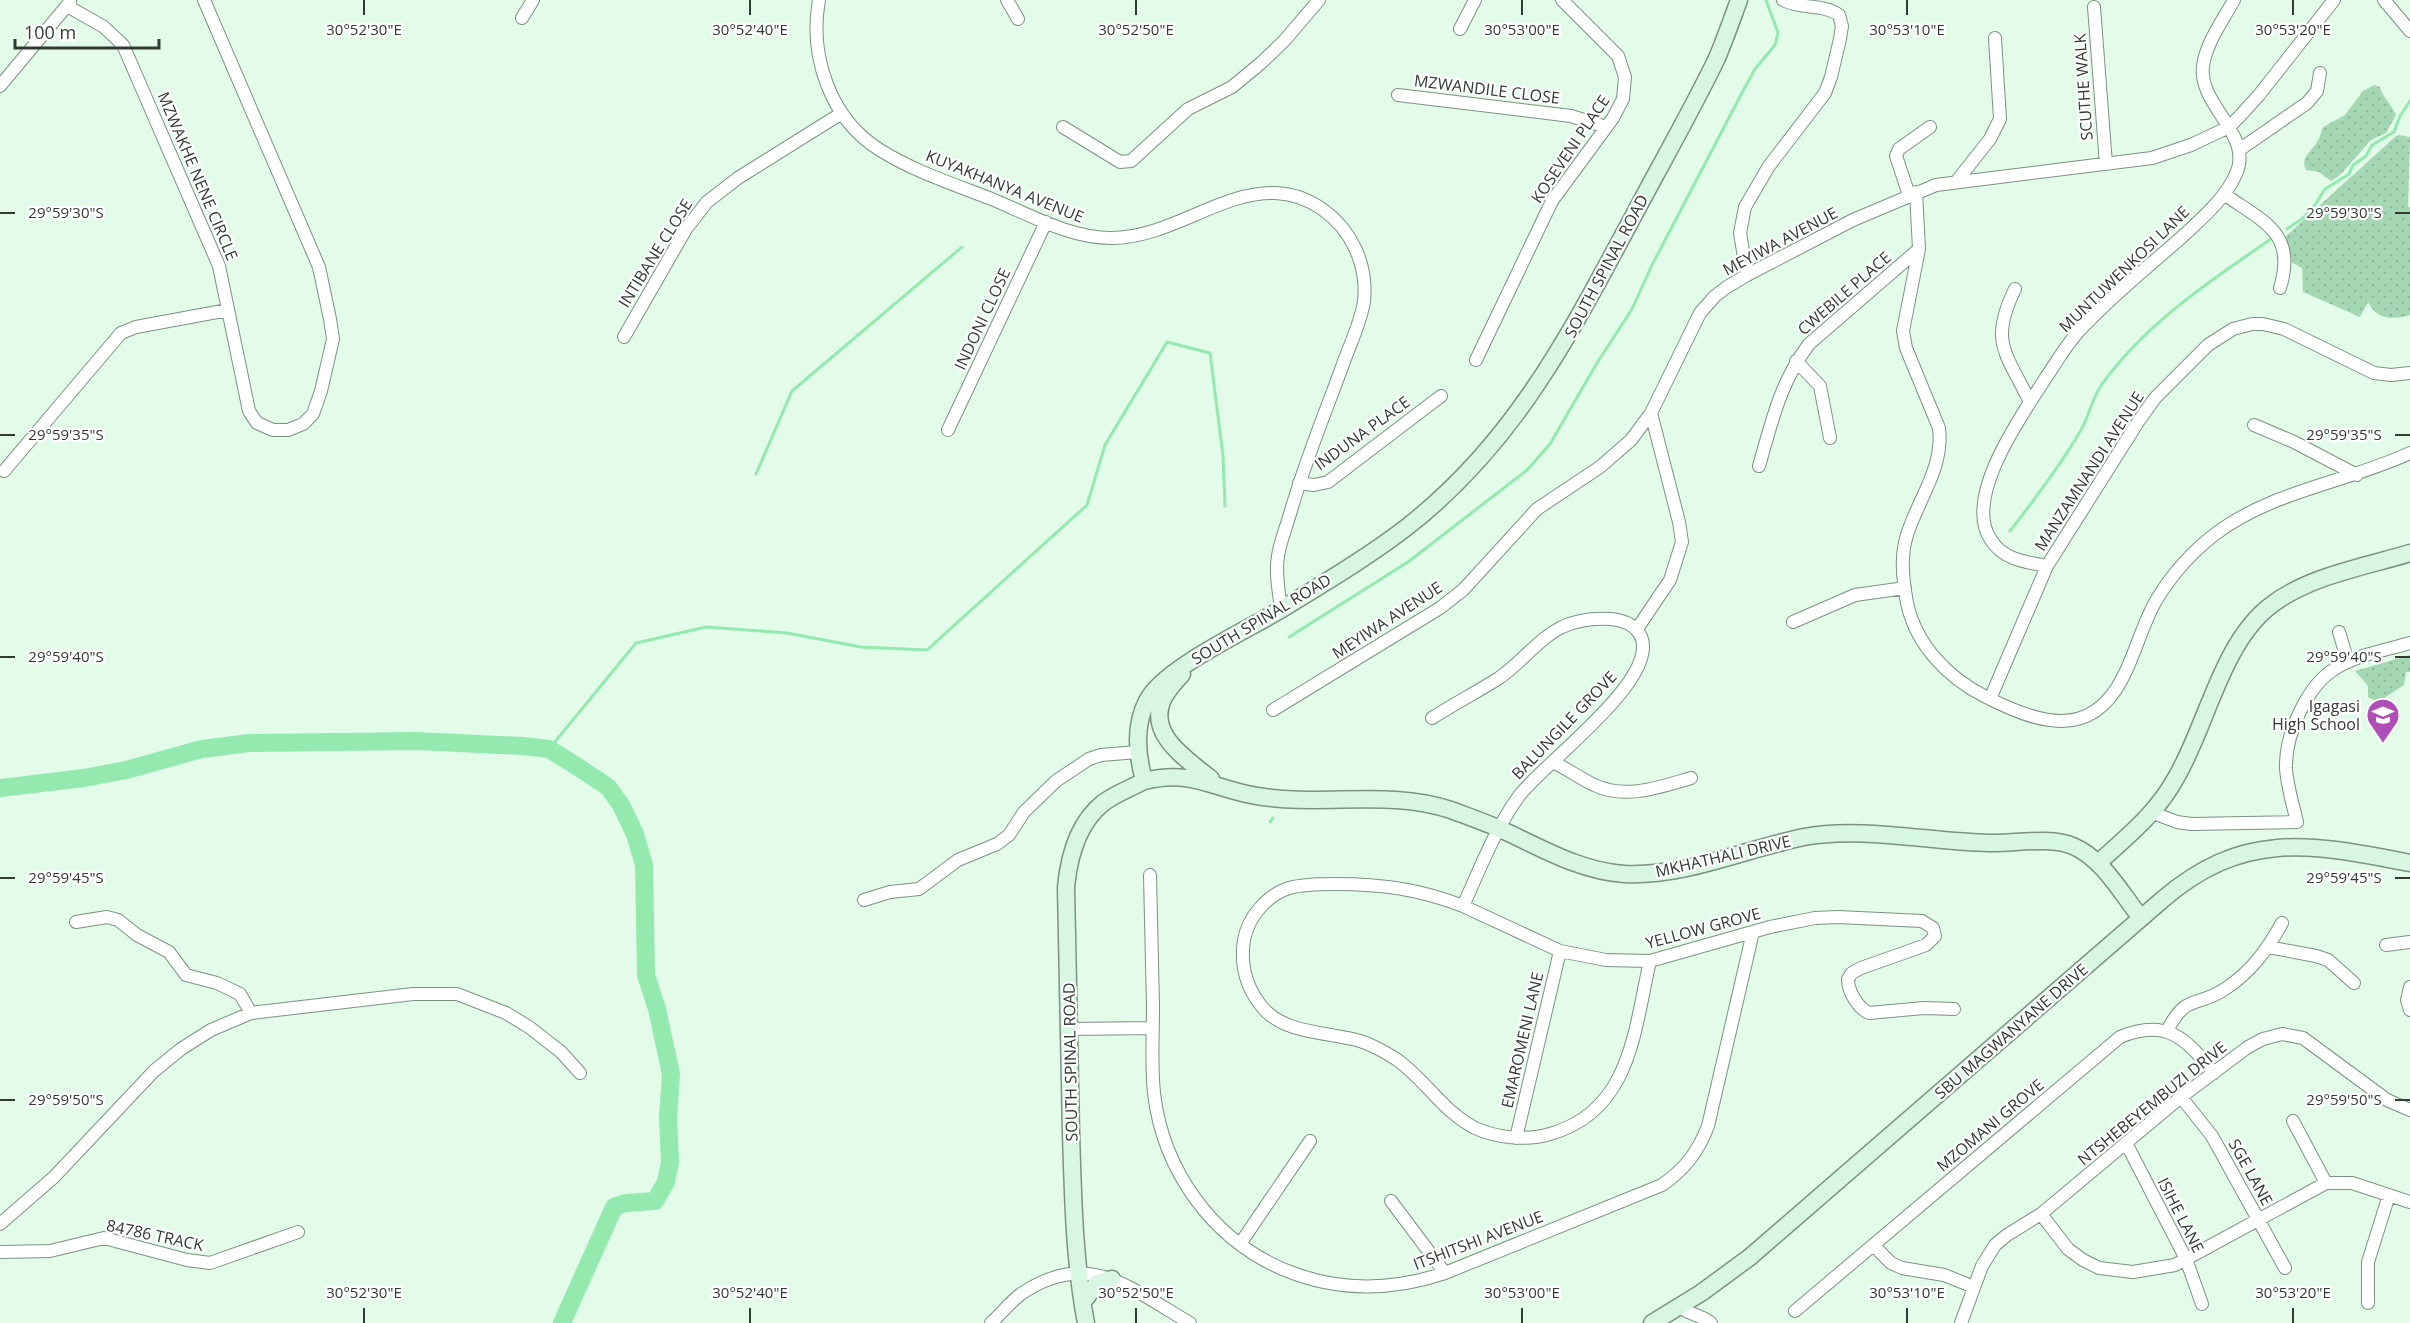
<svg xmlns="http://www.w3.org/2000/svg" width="2410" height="1323" font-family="'Open Sans',sans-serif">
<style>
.grass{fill:url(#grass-dots)}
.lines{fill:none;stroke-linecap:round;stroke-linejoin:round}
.stream{stroke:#94eaae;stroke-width:3}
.river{stroke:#94eaae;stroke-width:18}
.street-casing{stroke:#7c9282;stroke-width:14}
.secondary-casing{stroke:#7c9282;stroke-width:19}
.street{stroke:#fff;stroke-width:12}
.secondary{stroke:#d8f7e2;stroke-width:16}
.ticks{fill:none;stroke:#313a33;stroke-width:2}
.labels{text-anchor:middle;stroke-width:4.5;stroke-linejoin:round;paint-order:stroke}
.street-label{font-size:16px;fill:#313a33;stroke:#fff}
.poi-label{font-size:16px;fill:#313a33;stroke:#fff;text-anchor:end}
.ticks-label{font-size:15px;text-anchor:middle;fill:#313a33;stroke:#fff;stroke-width:4.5;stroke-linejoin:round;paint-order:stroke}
</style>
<defs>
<pattern id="grass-dots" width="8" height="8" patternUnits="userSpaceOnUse" patternTransform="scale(1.5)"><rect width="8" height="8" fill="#a6d7b3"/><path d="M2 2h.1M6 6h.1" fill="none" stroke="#8fb99a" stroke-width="1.8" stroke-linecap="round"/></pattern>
</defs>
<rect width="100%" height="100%" fill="#e3fbe9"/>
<!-- grass -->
<path class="grass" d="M2374,85L2380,87C2383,98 2391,104 2396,115L2386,133L2371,140L2341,174L2331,181L2319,172L2306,170C2300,157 2311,152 2317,142C2320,138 2321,132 2323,127L2345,115L2363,91Z
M2399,135L2410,137L2408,206L2410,208V315C2393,320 2377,320 2368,302L2360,317L2303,292L2302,268L2289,261L2286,236L2396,136Z
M2410,655V672H2406L2404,685L2378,702L2368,697V686L2355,671Z"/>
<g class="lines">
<!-- stream -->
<path class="stream" d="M2287,229L2303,218L2315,205L2325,189L2349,174L2353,165L2366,156L2372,145L2394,132L2400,116L2410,101
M756,474L792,391L962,247
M2010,531C2035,499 2060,466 2081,430C2089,416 2092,398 2102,384C2146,323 2210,281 2271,239
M1289,637L1408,562L1527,470L1550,444L1597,363L1632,309L1652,265L1744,89L1755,69L1775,45L1778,33L1766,0
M549,749L636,643L706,627L787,633L861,647L927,650L1087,505L1105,445L1167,342L1210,353L1223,456L1225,506
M1270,822L1273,818"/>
<!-- river -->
<path class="river" d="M0,788L84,778L126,770L202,749L249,743L416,741L523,746L549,749L581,769L608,787L621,805L635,834L644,865L646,975L657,1009L671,1074L668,1117L670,1162L666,1182L655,1201L626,1203L614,1207L562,1323"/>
<!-- street casing -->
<g class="street-casing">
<path id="street" d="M819,0C809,56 830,119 880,150C915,172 956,185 994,200C1030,215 1070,238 1111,238C1170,238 1221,191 1275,193C1310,194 1341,218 1355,248C1363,264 1366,284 1364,301C1361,323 1349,346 1342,367C1324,416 1304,464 1290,514C1286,528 1280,542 1278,556C1275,573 1279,592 1281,609
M1007,0L1018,19
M2384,0L2410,31
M67,6L104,27L123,45L219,266L249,411L257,423L273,430H288L303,424L313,414L321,391L333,339L330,319L319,267L204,0
M2094,7L2106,164
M522,18L533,0
M1460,29L1475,0
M0,86L70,2
M1398,95L1571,116L1606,127
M1063,127L1120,162L1131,161L1188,109L1232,87L1261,63L1284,41L1319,0
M2239,150L2307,103L2317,91L2320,73
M1956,182L1990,139L2000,119L1995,38
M1916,192L1919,249L1903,331L1906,348L1939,428C1944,468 1918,499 1907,535C1900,557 1903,580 1907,603C1916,645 1948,678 1986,697C2037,723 2090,741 2122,679C2136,653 2142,624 2157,599C2171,576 2192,552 2214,535C2271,491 2345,483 2410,453
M2224,194C2263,222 2297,232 2280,288
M1909,195L1896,156L1899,149L1930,127
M1747,275L1740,233L1745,207L1769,166L1825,93L1831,77L1840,39L1842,26L1839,15C1822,3 1801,10 1783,0
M2015,289C1989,342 2006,353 2030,402
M624,337L686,229L707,202L738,178L842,113
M1476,360L1552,201L1613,118L1623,99L1625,77L1618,56L1562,0
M1796,361L1820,386L1830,438
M2254,425L2294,442L2357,475
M948,430L1046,222
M1759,466C1772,421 1780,383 1809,344L1919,249
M4,471L121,333L136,327L228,310
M1299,483L1314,485L1328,482L1441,396
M2047,566C2025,562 2004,560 1991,540C1962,498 2022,415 2045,379C2056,363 2066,345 2079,331C2110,297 2148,267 2183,236C2202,218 2225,199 2236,174C2254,134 2198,106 2203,66C2206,43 2223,20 2234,0
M1793,622L1855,595L1905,588
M1637,629L1670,580L1682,542L1679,522L1651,413
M2339,632L2348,662
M1990,699L2047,566L2138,422L2155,398L2208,345L2233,329L2252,324H2263L2284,329L2374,373L2391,375L2410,373
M1273,710L1440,608L1463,590L1537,509L1600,467L1631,440L1651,413L1700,313L1715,296L1727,287L1747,275L1853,220L1936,185L2152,158L2191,145L2229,127L2240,116L2259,95L2334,0
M1432,718C1454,704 1477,692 1499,678C1521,663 1538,639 1562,627C1577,620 1595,618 1611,619C1621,620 1633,624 1639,633C1667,675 1542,764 1519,796C1495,829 1480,869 1463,906L1560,951L1606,960L1650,961L1770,927L1815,918L1838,917L1922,921L1933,928L1935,936L1926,945L1861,968L1852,973L1848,979C1848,992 1858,1008 1869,1013L1924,1008L1954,1009
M1553,762C1567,769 1580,778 1594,785C1626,800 1660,787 1691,778
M2153,813L2177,822L2191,824L2297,822C2293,805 2287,786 2286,768C2285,735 2307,685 2336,668C2357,655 2386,650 2410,643
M1150,875C1151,919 1152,962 1153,1006C1153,1035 1151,1064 1154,1093C1163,1171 1213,1240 1285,1270C1338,1292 1391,1291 1445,1273L1662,1185C1685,1169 1698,1152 1708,1126L1753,932
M864,900L890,892L919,889L958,860L997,844L1009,835L1024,812L1056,781L1089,759L1101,755L1138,752
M1463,906C1419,889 1382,884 1335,884C1320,884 1304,884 1289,888C1267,895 1248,917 1244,940C1240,966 1246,988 1263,1008C1285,1034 1329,1032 1360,1041C1373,1045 1385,1052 1396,1059C1425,1079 1443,1112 1475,1128C1497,1138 1526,1141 1550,1134C1631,1111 1634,1031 1650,961
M76,922L107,917L118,920L137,935L169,952L186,975L217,983L240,994L251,1013
M2386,945L2410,942
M2268,947L2316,956L2328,960L2354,983
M2410,987L2407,1000L2410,1010
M1068,1029L1153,1028
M2167,1031C2187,992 2197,1008 2225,989C2251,972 2267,950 2282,923
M2181,1097L2212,1136L2285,1268
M2293,1121L2326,1183
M1516,1138L1560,951
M2126,1143L2186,1259L2202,1304
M1391,1201L1445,1273
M2041,1214L2068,1249L2083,1260L2099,1268L2133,1272L2175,1265L2326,1183H2352L2410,1202
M0,1224L54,1177L154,1071L181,1049L211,1030L251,1013L413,994H457L506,1013L529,1027L561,1052L580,1073
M1240,1244L1310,1141
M1873,1245L1891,1263L1902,1268L1944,1275L1974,1287
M0,1252L50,1251L104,1238L187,1260L210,1263L298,1232
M2368,1303V1262L2389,1195
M1679,1306C1689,1315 1702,1315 1711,1323
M1795,1311L2120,1037C2166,1018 2186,1038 2214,1073
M991,1323C1001,1314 1010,1302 1021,1294C1088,1248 1131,1289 1190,1323
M1961,1323L1982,1266L1995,1245L2007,1235L2041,1214L2181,1097L2248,1047L2263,1039L2282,1034L2303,1038L2387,1100L2410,1110"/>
</g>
<!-- secondary casing -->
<g class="secondary-casing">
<path id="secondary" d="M1182,674C1176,681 1169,688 1164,697C1145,734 1187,759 1211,779
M1144,781C1194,769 1212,789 1257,796C1322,807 1388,789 1451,810C1467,816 1484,822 1500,829C1540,847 1579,871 1624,874C1685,877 1745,849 1804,837C1859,826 1932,842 1989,843C2013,844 2050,836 2073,846C2103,859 2121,893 2141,918
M2098,863C2128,836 2158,812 2177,776C2207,724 2222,643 2270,606C2308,576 2364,567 2410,553
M1083,1302L1097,1283L1112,1279
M1086,1323C1074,1260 1073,1196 1071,1133C1069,1051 1068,969 1066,887C1069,856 1078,823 1103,803C1115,794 1131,788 1144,781C1137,754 1134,726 1147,701C1162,669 1249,629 1282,609C1324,583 1368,557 1407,527C1516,442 1571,332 1635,213C1662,162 1692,110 1717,58C1725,39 1732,19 1739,0
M1652,1323L1701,1293L1750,1257L2162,900C2244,829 2312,844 2410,863"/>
</g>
<!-- street -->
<use href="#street" class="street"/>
<!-- secondary -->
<use href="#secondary" class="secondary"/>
</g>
<!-- ticks -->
<path class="ticks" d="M364,0V15M750,0V15M1136,0V15M1522,0V15M1907,0V15M2293,0V15M0,213H15M2395,213H2410M0,435H15M2395,435H2410M0,657H15M2395,657H2410M0,878H15M2395,878H2410M0,1100H15M2395,1100H2410M364,1308V1323M750,1308V1323M1136,1308V1323M1522,1308V1323M1907,1308V1323M2293,1308V1323"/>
<!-- icons -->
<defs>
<g id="school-pin" transform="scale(1.725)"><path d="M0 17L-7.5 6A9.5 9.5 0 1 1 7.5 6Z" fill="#ae4eb6" stroke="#fff"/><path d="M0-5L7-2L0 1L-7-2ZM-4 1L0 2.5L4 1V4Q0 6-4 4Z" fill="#fff"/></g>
</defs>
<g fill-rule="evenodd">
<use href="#school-pin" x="2383" y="715"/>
</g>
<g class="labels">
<!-- street labels -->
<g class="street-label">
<text transform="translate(2083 87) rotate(-94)" y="6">SCUTHE WALK</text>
<text transform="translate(1487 89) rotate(7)" y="6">MZWANDILE CLOSE</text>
<text transform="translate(1570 149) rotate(-56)" y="6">KOSEVENI PLACE</text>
<text transform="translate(198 176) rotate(67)" y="6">MZWAKHE NENE CIRCLE</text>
<text transform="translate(1005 186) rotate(22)" y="6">KUYAKHANYA AVENUE</text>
<text transform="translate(1780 241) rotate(-28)" y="6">MEYIWA AVENUE</text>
<text transform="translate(655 253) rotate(-58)" y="6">INTIBANE CLOSE</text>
<text transform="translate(1606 266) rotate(-62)" y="6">SOUTH SPINAL ROAD</text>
<text transform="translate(2124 269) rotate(-44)" y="6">MUNTUWENKOSI LANE</text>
<text transform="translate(1844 293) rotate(-41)" y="6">CWEBILE PLACE</text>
<text transform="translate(982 319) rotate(-65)" y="6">INDONI CLOSE</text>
<text transform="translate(1362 433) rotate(-36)" y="6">INDUNA PLACE</text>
<text transform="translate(2089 471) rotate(-57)" y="6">MANZAMNANDI AVENUE</text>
<text transform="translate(1261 619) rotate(-31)" y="6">SOUTH SPINAL ROAD</text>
<text transform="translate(1387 620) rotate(-33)" y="6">MEYIWA AVENUE</text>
<text transform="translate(1564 725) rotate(-46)" y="6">BALUNGILE GROVE</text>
<text transform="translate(1723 856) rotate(-13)" y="6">MKHATHALI DRIVE</text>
<text transform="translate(1703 928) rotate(-15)" y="6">YELLOW GROVE</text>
<text transform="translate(2011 1031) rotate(-41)" y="6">SBU MAGWANYANE DRIVE</text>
<text transform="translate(1522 1040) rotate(-77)" y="6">EMAROMENI LANE</text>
<text transform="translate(1070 1062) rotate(-91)" y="6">SOUTH SPINAL ROAD</text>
<text transform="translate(2152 1103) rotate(-39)" y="6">NTSHEBEYEMBUZI DRIVE</text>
<text transform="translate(1990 1125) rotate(-40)" y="6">MZOMANI GROVE</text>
<text transform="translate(2251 1172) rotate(61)" y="6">SGE LANE</text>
<text transform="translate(2181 1215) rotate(63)" y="6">ISIHE LANE</text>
<text transform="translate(155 1235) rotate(12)" y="6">84786 TRACK</text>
<text transform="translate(1478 1240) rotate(-21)" y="6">ITSHITSHI AVENUE</text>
</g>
<!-- poi labels -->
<g class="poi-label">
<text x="2360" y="712">Igagasi<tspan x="2360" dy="18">High School</tspan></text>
</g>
</g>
<g class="ticks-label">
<text x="364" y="35">30°52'30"E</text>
<text x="750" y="35">30°52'40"E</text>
<text x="1136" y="35">30°52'50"E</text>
<text x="1522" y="35">30°53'00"E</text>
<text x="1907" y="35">30°53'10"E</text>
<text x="2293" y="35">30°53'20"E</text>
<text x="66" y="218">29°59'30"S</text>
<text x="2344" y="218">29°59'30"S</text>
<text x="66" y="440">29°59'35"S</text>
<text x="2344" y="440">29°59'35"S</text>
<text x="66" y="662">29°59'40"S</text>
<text x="2344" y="662">29°59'40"S</text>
<text x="66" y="883">29°59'45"S</text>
<text x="2344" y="883">29°59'45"S</text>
<text x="66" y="1105">29°59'50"S</text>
<text x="2344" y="1105">29°59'50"S</text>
<text x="364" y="1298">30°52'30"E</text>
<text x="750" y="1298">30°52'40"E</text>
<text x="1136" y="1298">30°52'50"E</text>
<text x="1522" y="1298">30°53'00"E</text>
<text x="1907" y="1298">30°53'10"E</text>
<text x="2293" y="1298">30°53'20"E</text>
</g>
<!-- scale -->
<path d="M15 39v9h144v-9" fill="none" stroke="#313a33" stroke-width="3"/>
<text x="24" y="39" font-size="18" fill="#313a33" stroke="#ffffff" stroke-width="4.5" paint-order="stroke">100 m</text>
</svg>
